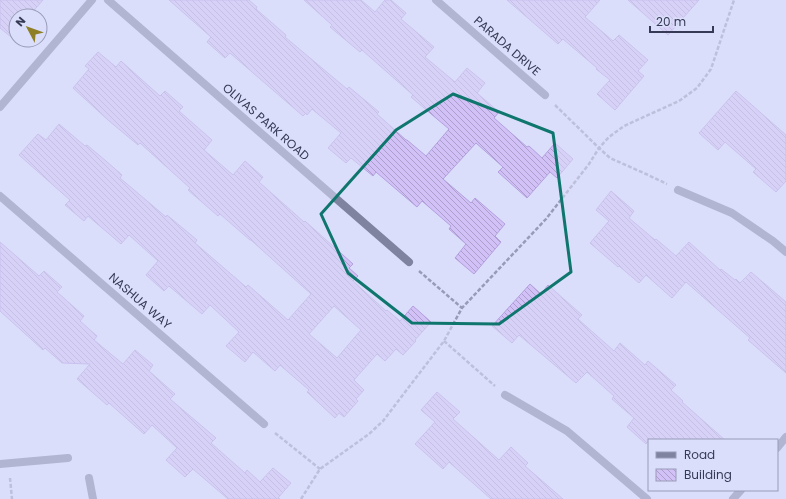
<svg xmlns="http://www.w3.org/2000/svg" width="786" height="499" font-family="Poppins,sans-serif">
<style>
.building{fill:url(#building-back-hatch);stroke:#b49fe0;fill-rule:evenodd}
.lines{fill:none;stroke-linecap:round;stroke-linejoin:round}
.path{stroke:#979bb7;stroke-width:2.5;stroke-dasharray:4 2;stroke-linecap:butt}
.service{stroke:#7f839f;stroke-width:8}
.minor{stroke:#7f839f;stroke-width:8}
.marked{fill:none;stroke:#0f766e;stroke-width:3;stroke-linejoin:round}
.labels{text-anchor:middle;stroke-width:4;stroke-linejoin:round;paint-order:stroke}
.street-label{font-size:12px;fill:#373a55;stroke:#dadefa}
</style>
<defs>
<pattern id="building-back-hatch" width="6" height="6" patternUnits="userSpaceOnUse"><rect width="6" height="6" fill="#d2c1f6"/><path d="M-1 5l2 2M0 0l6 6M5-1l2 2" fill="none" stroke="#ab9eca"/></pattern>
</defs>
<rect width="100%" height="100%" fill="#dadefa"/>
<!-- building -->
<path class="building" d="M0,0H43L29,16H16V41L0,28Z
M169,0H249L257,7L256,9L286,35L285,37L347,89L349,87L379,112L377,114L406,140H407L426,156L449,129L411,97L413,95L362,50L360,52L330,27L332,25L304,0H361L375,12L385,0H391L406,13L401,19L434,47L425,57L455,82L467,68L485,83L477,93L499,112L494,118L527,147L529,146L542,158L555,143L573,159L557,178L550,172L527,198L498,172L503,167L476,143L443,179L471,203L475,198L505,224L495,236L501,242L474,274L455,258L466,244L449,229L451,226L422,201L417,207L376,172L373,176L351,158L346,163L328,148L341,133L312,109L307,115L306,113L303,116L230,53L225,58L207,42L211,37Z
M507,0H600L585,17L613,41L619,35L648,60L638,71L644,76L615,110L597,94L610,80L596,69L597,68L563,39L558,44Z
M628,0H699L668,35Z
M98,52L116,67L121,61L160,96L165,91L183,107L179,111L212,140L204,150L233,175L245,161L263,177L259,182L304,222L305,221L353,264L349,268L358,276L353,281L386,311L387,310L400,321L413,306L431,322L415,340L416,341L403,355L396,349L385,361L377,354L354,380L364,390L356,399L358,401L344,417L339,413L335,418L307,392L309,390L280,365L275,371L253,352L245,362L226,346L239,332L210,305L202,314L169,286L164,291L146,275L158,261L129,235L121,244L88,216L84,221L65,205L70,200L19,155L38,134L46,140L59,124L85,146L87,145L106,161L122,175L120,178L166,217L167,215L197,240L195,243L246,287L248,285L288,320L311,294L251,240H250L220,214L218,216L188,190L190,188L140,143L138,145L108,120L73,88L89,69L85,66ZM334,306L361,330L337,358L309,334Z
M736,91L786,135V181L776,192L753,172L756,169L725,142L718,150L699,133Z
M611,191L634,211L629,218L655,240L656,239L676,256L689,242L720,270L721,269L735,280L736,279L740,283L751,272L786,302V373L748,340L750,338L686,282L672,298L646,275L639,283L619,266L618,267L590,243L609,221L596,210Z
M0,242L39,276L44,271L62,287L57,292L84,316L80,321L97,336L94,340L123,364L135,350L153,365L149,371L175,394L170,399L216,438L211,443L245,473L247,470L260,482L273,468L291,483L278,498L280,499H228L193,469L185,477L166,460L177,448L152,425L144,434L109,403L107,405L77,379L90,364L62,363L45,348L43,350L0,311Z
M530,284L541,294L548,285L582,315L578,319L614,351L620,343L645,365L648,361L676,385L671,390L683,401L682,402L725,440H649L646,444L627,427L634,418L612,399L614,396L587,372L576,383L519,335L512,343L492,326Z
M437,392L460,412L453,419L499,460L511,447L528,463L525,466L563,499H491L449,462L443,469L415,444L435,422L421,410Z"/>
<g class="lines">
<!-- path -->
<path class="path" d="M555,105L599,148L610,158L646,174L667,184
M419,271L462,308
M444,341L495,386
M275,433L320,469
M10,478L12,499
M301,499L320,469L369,434L383,421L444,341L462,308L546,219L589,164L599,148L609,137L624,126L679,101L697,88L711,69L734,0"/>
<!-- service -->
<path class="service" d="M0,464L68,458
M89,478L93,499"/>
<!-- minor -->
<path class="minor" d="M108,0L409,262
M436,0L545,95
M0,107L92,0
M678,190L732,213L773,241L786,252
M0,196L264,424
M505,395L567,431L647,499
M777,448L786,437
M733,499L741,490"/>
</g>
<!-- marked area -->
<path d="M0 0H786V499H0ZM453,94L553,133L571,272L499,324L412,323L348,273L321,214L396,130Z" fill="#dadefa" fill-opacity=".55" fill-rule="evenodd"/>
<path class="marked" d="M453,94L553,133L571,272L499,324L412,323L348,273L321,214L396,130Z"/>
<g class="labels">
<!-- street labels -->
<g class="street-label">
<text transform="translate(507 46) rotate(41)" y="4">PARADA DRIVE</text>
<text transform="translate(266 122) rotate(41)" y="4">OLIVAS PARK ROAD</text>
<text transform="translate(140 301) rotate(41)" y="4">NASHUA WAY</text>
</g>
</g>
<!-- legend -->
<rect x="648" y="439" width="130" height="52" fill="#dadefa" stroke="#999cb8"/>
<rect x="656" y="452" width="20" height="6" fill="#7f839f" stroke="#999cb8"/>
<text x="684" y="459" font-size="12" fill="#373a55">Road</text>
<rect x="656" y="469" width="20" height="12" fill="url(#building-back-hatch)" stroke="#999cb8"/>
<text x="684" y="479" font-size="12" fill="#373a55">Building</text>
<!-- north arrow -->
<g transform="translate(28 28) rotate(311)"><circle r="19" fill="#dadefa" stroke="#999cb8"/>
<path d="M0-3L7 15L0 10L-7 15Z" fill="#8e7f26"/>
<text y="-6" font-size="11" font-weight="bold" text-anchor="middle" fill="#373a55">N</text>
</g>
<!-- scale -->
<path d="M650 26v6h63v-6" fill="none" stroke="#373a55" stroke-width="2"/>
<text x="656" y="26" font-size="12" fill="#373a55" stroke="#dadefa" stroke-width="3" paint-order="stroke">20 m</text>
</svg>
